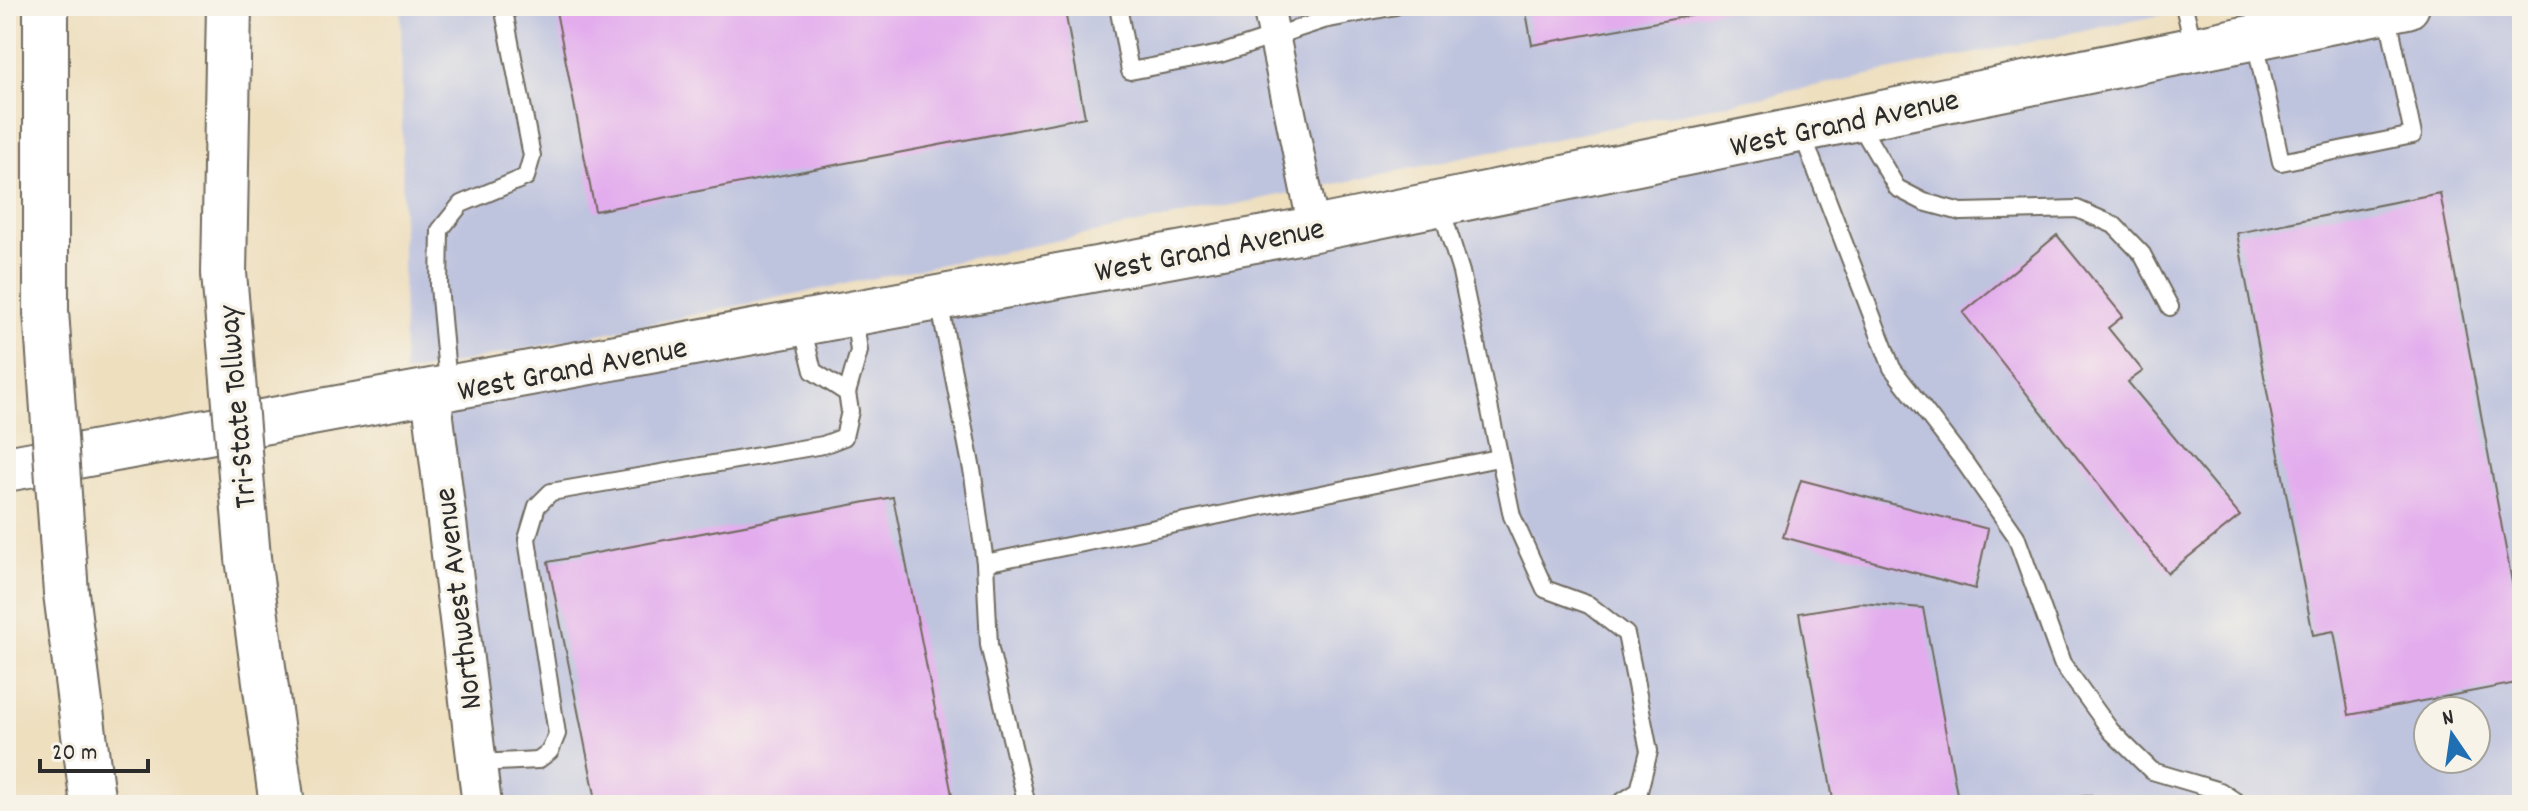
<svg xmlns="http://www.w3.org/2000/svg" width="2528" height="811" font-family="Dekko,sans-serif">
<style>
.industrial{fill:#bec3de;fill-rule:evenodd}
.building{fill:#e3aded}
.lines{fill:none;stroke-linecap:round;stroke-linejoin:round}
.service-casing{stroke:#6f6a5f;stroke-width:20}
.minor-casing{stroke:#6f6a5f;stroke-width:34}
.tertiary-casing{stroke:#6f6a5f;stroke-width:42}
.secondary-casing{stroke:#6f6a5f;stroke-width:48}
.motorway-casing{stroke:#6f6a5f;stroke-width:48}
.service{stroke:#fff;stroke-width:16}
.minor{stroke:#fff;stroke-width:30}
.tertiary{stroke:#fff;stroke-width:38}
.secondary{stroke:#fff;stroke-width:44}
.motorway{stroke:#fff;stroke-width:44}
.motorway-bridge-casing{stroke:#6f6a5f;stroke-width:48;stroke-linecap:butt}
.motorway-bridge{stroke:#fff;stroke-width:44}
.labels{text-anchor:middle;stroke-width:7;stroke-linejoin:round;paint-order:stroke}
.street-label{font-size:32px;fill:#2b2b2b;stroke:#f7f3e8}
</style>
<rect width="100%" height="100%" fill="#f7f3e8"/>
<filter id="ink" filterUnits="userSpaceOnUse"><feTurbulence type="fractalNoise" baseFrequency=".0125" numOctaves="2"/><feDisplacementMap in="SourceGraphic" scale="16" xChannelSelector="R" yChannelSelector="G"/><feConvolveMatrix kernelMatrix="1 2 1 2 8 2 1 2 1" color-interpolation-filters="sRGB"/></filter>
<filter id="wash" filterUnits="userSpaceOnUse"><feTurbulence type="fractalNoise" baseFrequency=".006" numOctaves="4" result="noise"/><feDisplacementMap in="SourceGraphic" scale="32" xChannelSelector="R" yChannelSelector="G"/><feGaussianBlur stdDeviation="1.8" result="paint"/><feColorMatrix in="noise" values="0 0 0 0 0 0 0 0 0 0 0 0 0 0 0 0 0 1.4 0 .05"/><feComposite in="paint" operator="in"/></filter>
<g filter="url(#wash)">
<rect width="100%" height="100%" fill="#eedfbf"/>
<!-- industrial -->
<path class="industrial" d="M401,6H2206L404,374Z
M2451,6H2522V805H483L431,393ZM2428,711H2476V759H2428Z"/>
<g id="blocks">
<!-- building -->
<path class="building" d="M555,6H1064L1085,117L595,211Z
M1525,6H1733V8L1532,45Z
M2440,193L2522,636V682L2349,715L2334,631L2313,635L2237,233Z
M2057,235L2123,316L2108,328L2143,371L2128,382L2240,516L2168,573L1963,313Z
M1801,480L1988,529L1975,589L1783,537Z
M893,497L954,805H597L548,562Z
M1860,603L1923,608L1959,805H1834L1799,613Z
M2091,795L2093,805H2046V803Z"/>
</g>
</g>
<g filter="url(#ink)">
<use href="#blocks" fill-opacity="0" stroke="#6f6a5f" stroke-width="2"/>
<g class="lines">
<!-- service casing -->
<g class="service-casing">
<path id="service" d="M1118,6L1130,71L1220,54L1324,20L1396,6
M2184,6L2194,48
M2255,40L2281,162L2413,135L2387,12
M1857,120L1897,188L1924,202L1961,212L2077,209L2114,225L2142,254L2170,307
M1801,131L1892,368L1965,463L2016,536L2062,663L2111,731L2152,771L2220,791L2241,805
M1440,205L1461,272L1512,516L1545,589L1589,605L1626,634L1649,751L1639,791L1617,805
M939,301L973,475L985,563L1498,458
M802,326L813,371L847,393
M448,384L439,286L440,230L461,204L526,177L532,156L503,6
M985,563L989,645L1027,805
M476,763L538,760L550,751L557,734L527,539L537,506L551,492L823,445L844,437L850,411L847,393L859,351L854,315"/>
</g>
<!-- minor casing -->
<g class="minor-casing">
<path id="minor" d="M1268,6L1314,229"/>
</g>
<!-- tertiary casing -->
<g class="tertiary-casing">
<path id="tertiary" d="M431,393L482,805"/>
</g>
<!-- secondary casing -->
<g class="secondary-casing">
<path id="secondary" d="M6,469L1314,229L2407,6"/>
</g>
<!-- motorway casing -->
<g class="motorway-casing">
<path id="motorway" d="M224,273L229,6
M46,311V6
M248,558L282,805
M66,593L93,805"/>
</g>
<!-- service -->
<use href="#service" class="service"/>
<!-- minor -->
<use href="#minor" class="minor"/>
<!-- tertiary -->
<use href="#tertiary" class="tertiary"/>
<!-- secondary -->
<use href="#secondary" class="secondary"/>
<!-- motorway -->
<use href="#motorway" class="motorway"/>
<!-- motorway-bridge casing -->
<g class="motorway-bridge-casing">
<path id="motorway-bridge" d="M224,273L248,558
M46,311L66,593"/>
</g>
<!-- motorway-bridge -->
<use href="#motorway-bridge" class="motorway-bridge"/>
</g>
</g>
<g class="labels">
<!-- street labels -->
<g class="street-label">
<text transform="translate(1844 121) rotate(-12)" y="11">West Grand Avenue</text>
<text transform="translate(1209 248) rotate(-11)" y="11">West Grand Avenue</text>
<text transform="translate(572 367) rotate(-11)" y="11">West Grand Avenue</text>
<text transform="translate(235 407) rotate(-95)" y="11">Tri-State Tollway</text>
<text transform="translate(456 599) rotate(-97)" y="11">Northwest Avenue</text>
</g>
</g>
<!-- margin -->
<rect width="2528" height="811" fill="none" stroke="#f7f3e8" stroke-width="32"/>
<!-- north arrow -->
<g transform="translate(2452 735) rotate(347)"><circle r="38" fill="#f7f3e8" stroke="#a5a39c" stroke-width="2"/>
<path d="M0-6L14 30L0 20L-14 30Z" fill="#1f6fb2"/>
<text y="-12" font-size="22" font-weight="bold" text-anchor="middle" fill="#2b2b2b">N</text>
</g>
<!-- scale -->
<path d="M40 759v12h108v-12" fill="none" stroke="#2b2b2b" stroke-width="4"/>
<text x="52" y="759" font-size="24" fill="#2b2b2b" stroke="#f7f3e8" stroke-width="6" paint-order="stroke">20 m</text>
</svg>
